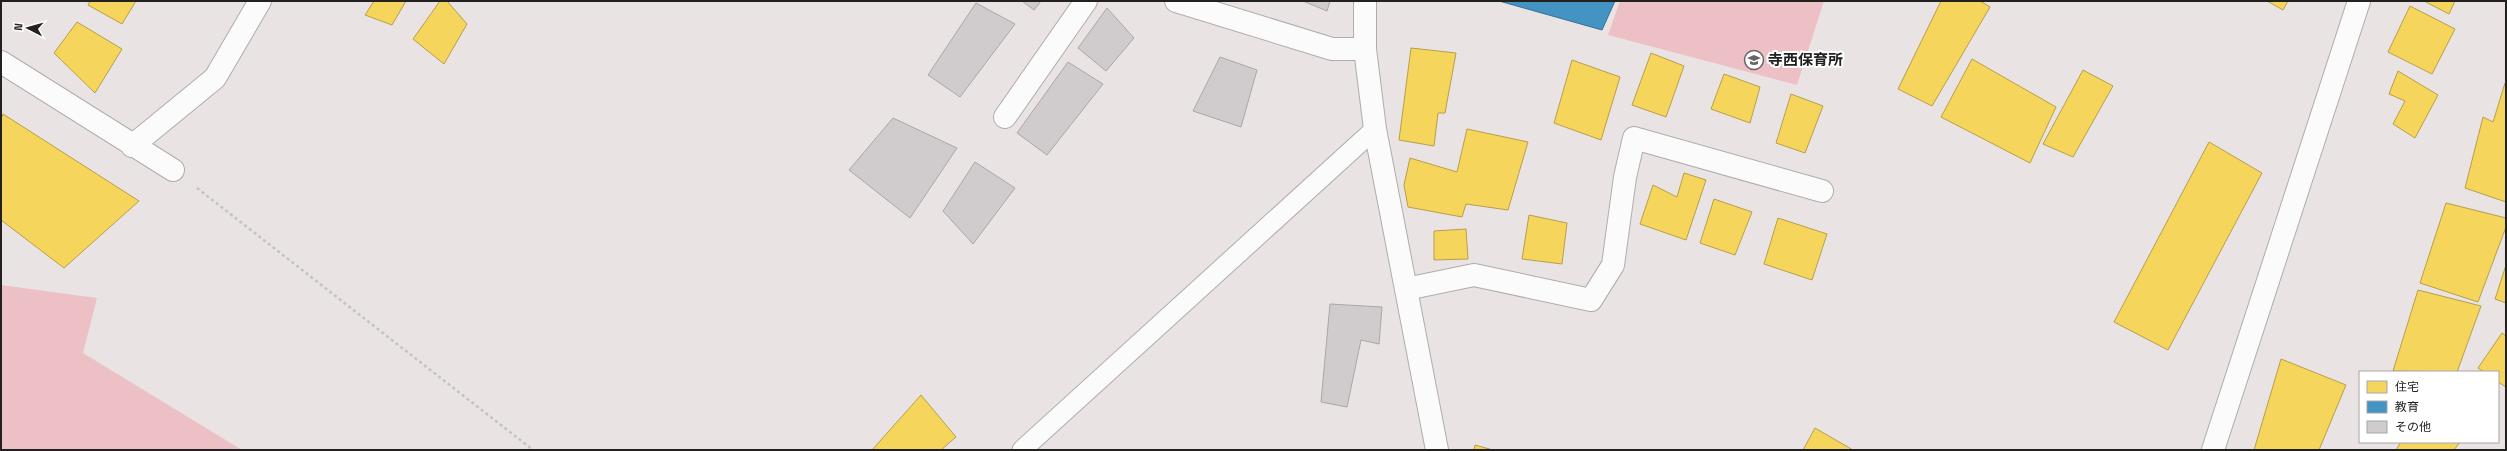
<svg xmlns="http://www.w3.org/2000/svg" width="2507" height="451" font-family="'Space Grotesk','Noto Sans JP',sans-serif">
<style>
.green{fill:#edc0c6}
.homes{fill:#f6d55c;stroke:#b79f4a}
.schools{fill:#4393c3;stroke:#397092}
.building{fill:#d0cbcc;stroke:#aba6a7}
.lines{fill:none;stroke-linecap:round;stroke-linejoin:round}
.service-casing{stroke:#b0acac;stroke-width:21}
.minor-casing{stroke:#b0acac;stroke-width:24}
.path{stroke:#c4c3c3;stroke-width:2.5;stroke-dasharray:3 3;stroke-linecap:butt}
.service{stroke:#fcfbfb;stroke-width:19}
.minor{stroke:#fcfbfb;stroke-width:22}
.labels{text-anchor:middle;stroke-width:4;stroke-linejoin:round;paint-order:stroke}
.poi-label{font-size:15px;font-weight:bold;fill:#232020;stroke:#fff;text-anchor:start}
</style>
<rect width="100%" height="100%" fill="#e9e3e4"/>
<!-- green -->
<path class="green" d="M1620,1H1824L1797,85L1608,35Z
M1,285L97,298L83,353L242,450H1Z"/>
<!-- homes -->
<path class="homes" d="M90,1H136L122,24L88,5Z
M374,1H406L392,25L365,15Z
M440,1H447L467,24L444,64L413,39Z
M1941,1H1980L1990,7L1932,106L1898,89Z
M2267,1H2288L2283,10Z
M2424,1H2455L2449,14Z
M2410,6L2455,29L2432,74L2388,52Z
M77,22L122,49L95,93L54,53Z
M1411,48L1456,53L1445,113H1438L1434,146L1399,140Z
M1651,53L1684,66L1666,117L1632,105Z
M1972,59L2056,107L2030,163L1941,117Z
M1572,60L1620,77L1601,140L1554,123Z
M2083,70L2113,86L2073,157L2043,144Z
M2398,71L2438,95L2415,138L2393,124L2405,101L2389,94Z
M1724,74L1760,87L1750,123L1711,109Z
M2505,83H2506V202L2465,188L2483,117L2493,122Z
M1791,94L1823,106L1805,153L1776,143Z
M3,114L139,201L64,268L1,220V119Z
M1467,129L1528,142L1508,210L1466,204L1462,217L1408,207L1404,185L1410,158L1457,172Z
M2209,142L2262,173L2168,350L2114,322Z
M1684,173L1706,180L1686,240L1640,224L1653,185L1677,197Z
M1714,199L1752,212L1735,255L1700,243Z
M2446,203L2506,218V227L2478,302L2420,283Z
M1529,215L1567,223L1562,264L1522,259Z
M1778,218L1827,234L1812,280L1764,264Z
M1466,229L1468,259L1434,260V231Z
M2506,265V303L2495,299Z
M2418,290L2481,306L2457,372L2393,371Z
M2502,333L2506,336V387L2498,382V372H2484L2478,368Z
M2281,359L2346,385L2319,450H2254Z
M921,395L956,437L941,450H872Z
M1815,428L1853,450H1803Z
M2401,442H2460L2454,450H2396Z
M1475,445L1493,450H1474Z"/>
<!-- schools -->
<path class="schools" d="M1499,1H1615L1602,30Z"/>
<!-- building -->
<path class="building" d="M1022,1H1041L1034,10Z
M1303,1H1330L1327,11Z
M976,3L1015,24L960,97L928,75Z
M1107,8L1134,38L1106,71L1078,48Z
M1220,57L1257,70L1241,127L1193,111Z
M1068,62L1103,84L1047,155L1017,133Z
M893,118L957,148L910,218L849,170Z
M975,162L1015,188L973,244L943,211Z
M1330,304L1382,307L1379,344L1361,340L1347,407L1321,402Z"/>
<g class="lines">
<!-- service casing -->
<g class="service-casing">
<path id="service" d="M1022,450L1375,129"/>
</g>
<!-- minor casing -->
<g class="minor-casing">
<path id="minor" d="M1176,1L1332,49H1365
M1365,1V49L1375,129L1437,450
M1,62L173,170
M1005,117L1086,1
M132,146L215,78L260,1
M1406,289L1474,275L1591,300L1613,265L1625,177L1634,138L1822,191
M2213,450L2359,1"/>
</g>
<!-- path -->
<path class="path" d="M197,188L533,450"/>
<!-- service -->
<use href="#service" class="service"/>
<!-- minor -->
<use href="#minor" class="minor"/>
</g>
<!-- icons -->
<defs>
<g id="school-ring" transform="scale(1)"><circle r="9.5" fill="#fff" stroke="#686465" stroke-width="1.5"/><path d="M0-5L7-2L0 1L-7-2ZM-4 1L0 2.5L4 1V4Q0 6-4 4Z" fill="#686465"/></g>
</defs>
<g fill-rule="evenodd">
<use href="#school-ring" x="1754" y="60"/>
</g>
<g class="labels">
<!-- poi labels -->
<g class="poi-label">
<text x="1768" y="65">寺西保育所</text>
</g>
</g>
<!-- border -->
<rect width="2507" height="451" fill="none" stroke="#232020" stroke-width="4"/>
<!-- legend -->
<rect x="2359" y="371" width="140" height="72" fill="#ffffff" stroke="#a7a6a6"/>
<rect x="2367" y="381" width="20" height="12" fill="#f6d55c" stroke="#a7a6a6"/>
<text x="2395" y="391" font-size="12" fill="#232020">住宅</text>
<rect x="2367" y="401" width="20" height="12" fill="#4393c3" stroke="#a7a6a6"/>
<text x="2395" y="411" font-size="12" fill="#232020">教育</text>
<rect x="2367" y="421" width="20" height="12" fill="#d0cbcc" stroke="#a7a6a6"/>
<text x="2395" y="431" font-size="12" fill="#232020">その他</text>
<!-- north arrow -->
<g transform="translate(28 28) rotate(276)" stroke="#ffffff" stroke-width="3" paint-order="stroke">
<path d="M0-3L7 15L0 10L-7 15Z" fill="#232020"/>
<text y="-6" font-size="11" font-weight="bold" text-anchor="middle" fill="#232020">N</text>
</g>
</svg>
